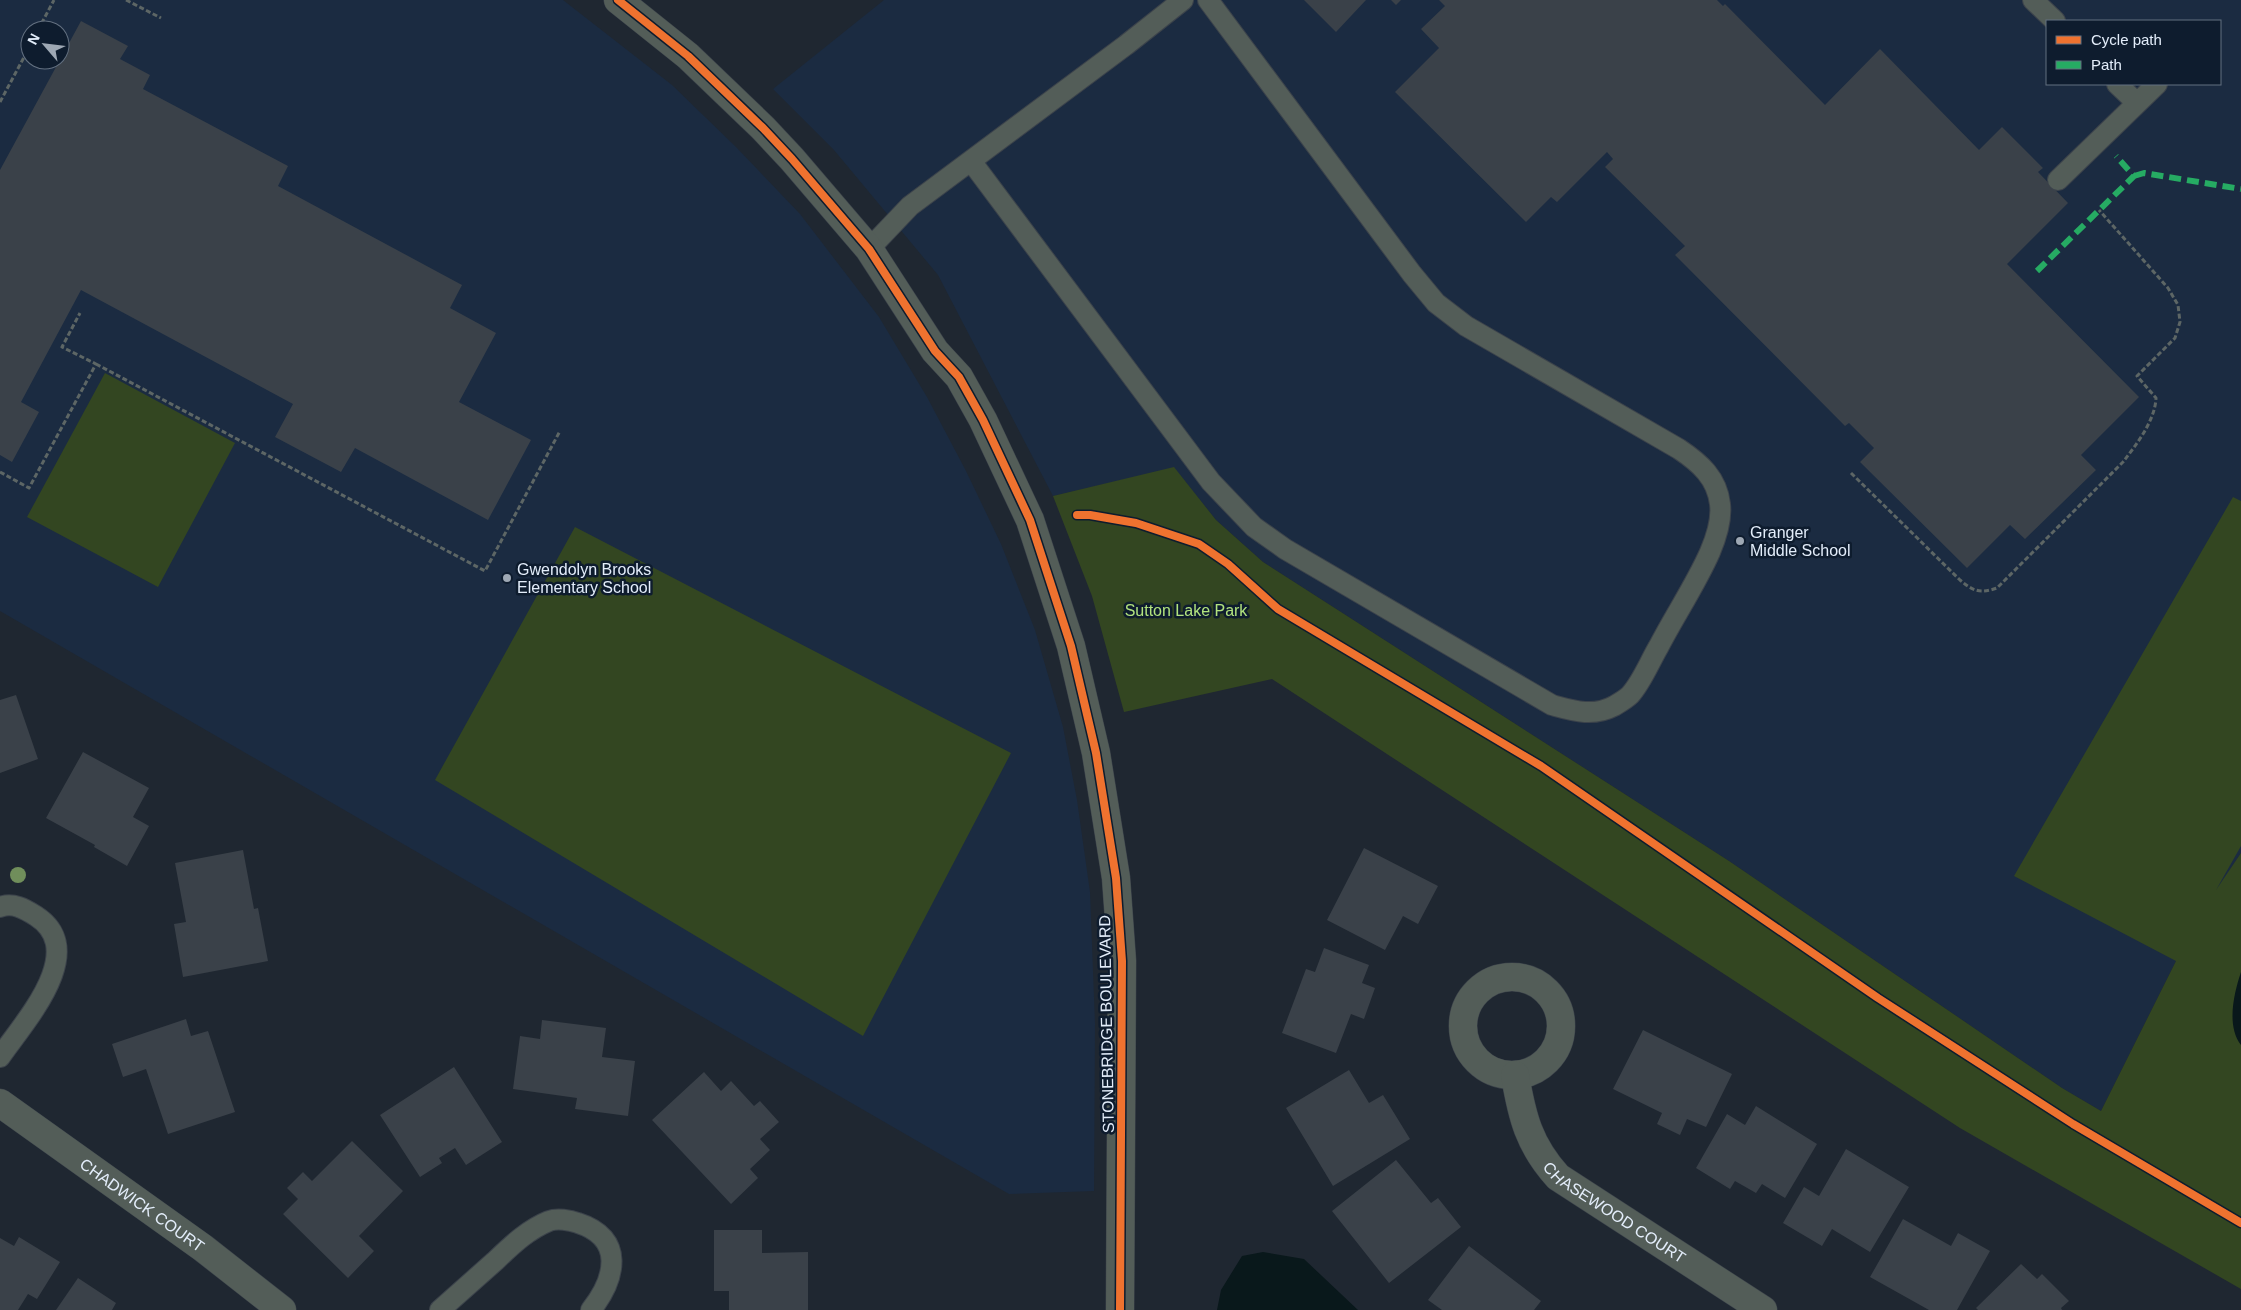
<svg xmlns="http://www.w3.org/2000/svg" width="2241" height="1310" font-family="Arial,sans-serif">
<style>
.built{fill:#1b2b41;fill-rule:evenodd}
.green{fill:#334621}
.water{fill:#09181b}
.building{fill:#3a4149}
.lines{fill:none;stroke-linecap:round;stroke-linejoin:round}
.service-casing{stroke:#3c434b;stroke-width:22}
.minor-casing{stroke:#3c434b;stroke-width:29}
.path{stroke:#5d6665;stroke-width:3;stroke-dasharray:5 2.5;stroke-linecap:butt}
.service{stroke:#535d58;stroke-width:20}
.minor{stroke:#535d58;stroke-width:28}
.quiet{stroke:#26ab63;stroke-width:6;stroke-dasharray:12 6;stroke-linecap:butt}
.cycleway-casing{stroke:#0e1c2e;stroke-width:11}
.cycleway{stroke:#ef722f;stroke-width:8}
.tree{fill:#708e5b}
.poi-dot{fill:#9ea8b4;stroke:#0e1c2e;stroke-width:2}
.labels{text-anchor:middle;stroke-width:5;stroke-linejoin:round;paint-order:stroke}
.poi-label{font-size:16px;fill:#e3edfa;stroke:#0e1c2e;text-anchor:start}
.park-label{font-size:16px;fill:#b2e37e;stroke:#0e1c2e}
.street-label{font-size:16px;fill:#e3edfa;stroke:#0e1c2e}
</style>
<rect width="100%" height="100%" fill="#1f2731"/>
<!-- built -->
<path class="built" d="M0,0H563L672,85L736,147L800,214L879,317L927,397L966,471L1001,544L1035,630L1063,727L1077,800L1090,892L1095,1024L1094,1191L1009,1194L0,611ZM30,30H60V60H30Z
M884,0H2241V853L2194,925L2101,1111L2062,1088L1729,861L1263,562L1216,520L1174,468L1053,496L938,275L834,150L773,89ZM2047,21H2220V84H2047Z"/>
<!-- green -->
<path class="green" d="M105,373L235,443L158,587L27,517Z
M1174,467L1216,520L1263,562L1729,861L2062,1088L2101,1111L2176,961L2014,876L2233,497L2241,501V846L2216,890L2241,853V1289L1960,1128L1272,679L1124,712L1092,596L1053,496Z
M575,527L1011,753L863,1036L435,780Z"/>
<!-- water -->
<path class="water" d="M2241,972V1045C2226,1026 2234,993 2241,972Z
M1263,1252L1304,1259L1358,1310H1217L1221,1290L1242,1256Z"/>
<!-- building -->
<path class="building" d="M1304,0H1366L1336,32Z
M1391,0H1401L1396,5Z
M1439,0H1717L1723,6L1725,4L1825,105L1880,49L1979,150L2002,127L2043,168L2038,172L2068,203L2007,264L2139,397L2081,455L2096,470L2025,539L2010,525L1967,568L1860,462L1874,448L1849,423L1845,426L1675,255L1685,246L1605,167L1613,159L1607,152L1557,202L1551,197L1526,222L1395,92L1439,48L1421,29L1445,6Z
M81,21L128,46L120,59L150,75L143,89L288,166L278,186L462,285L450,308L496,333L459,402L531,440L488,520L355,448L341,472L275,437L293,404L81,290L21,402L39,412L12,462L0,455V170Z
M16,695L38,759L0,773V700Z
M83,752L149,788L133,817L149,826L127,866L94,847L95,845L46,818Z
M1364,848L1438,886L1418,924L1403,916L1385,950L1327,920Z
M243,850L254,909L258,908L268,961L183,977L174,924L186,922L175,863Z
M1324,948L1369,965L1362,983L1375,988L1364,1019L1351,1014L1336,1053L1282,1033L1306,969L1315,972Z
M186,1019L191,1036L208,1031L235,1112L168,1134L146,1069L123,1077L112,1044Z
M542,1020L606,1028L602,1057L635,1061L628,1116L575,1109L577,1098L513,1089L520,1036L540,1039Z
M1643,1030L1732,1074L1706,1127L1687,1119L1680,1135L1657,1124L1662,1113L1613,1089Z
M454,1067L502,1142L466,1165L455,1148L439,1158L442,1163L420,1177L380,1115Z
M1349,1070L1369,1103L1383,1095L1410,1139L1333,1186L1286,1108Z
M704,1072L721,1091L731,1081L754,1106L760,1101L779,1122L760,1139L770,1150L750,1169L758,1178L731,1204L652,1120Z
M1756,1106L1817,1144L1785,1198L1762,1184L1756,1193L1735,1181L1730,1189L1696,1168L1727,1114L1745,1125Z
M352,1141L403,1191L359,1236L374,1251L348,1278L283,1214L298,1199L287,1188L303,1172L312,1181Z
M1846,1149L1909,1187L1870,1252L1832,1229L1822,1246L1783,1223L1804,1187L1819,1196Z
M1396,1160L1431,1203L1438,1198L1461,1227L1389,1283L1332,1211Z
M1903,1219L1951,1246L1958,1233L1990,1251L1957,1310H1929L1870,1277Z
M714,1230H762V1253L808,1252V1310H729V1291H714Z
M19,1237L60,1262L37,1299L28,1294L18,1310H0V1238L14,1246Z
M1469,1246L1541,1301L1534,1310H1442L1428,1300Z
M2021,1264L2037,1279L2042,1274L2069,1301L2061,1308L2062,1310H1978L1976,1308Z
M78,1278L116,1303L112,1310H56Z"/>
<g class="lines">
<!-- service casing -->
<g class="service-casing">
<path id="service" d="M2033,0L2055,21
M2117,84L2137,103
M971,161L1211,482L1254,527L1285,549L1552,705C1574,711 1593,717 1614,706C1619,703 1626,699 1630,695C1642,682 1650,661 1659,646C1675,615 1696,584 1710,552C1716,538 1722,520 1720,504C1717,478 1700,463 1679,449L1466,326L1436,303L1412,274L1208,0
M2058,180L2157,84
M869,249L910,206L1126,45L1183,0
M0,907C13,902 25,909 36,916C90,951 24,1022 0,1057
M440,1310C458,1294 476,1278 494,1262C511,1246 527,1230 549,1221C557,1218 570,1220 578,1223C625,1238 616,1278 591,1310"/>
</g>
<!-- minor casing -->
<g class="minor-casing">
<g id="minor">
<path d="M618,0L688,56L763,128L792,159L869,249L935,351L959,377L983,420L1030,520L1071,646L1096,753L1116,878L1122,961L1120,1310"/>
<circle cx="1512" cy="1026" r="49"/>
<path id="s1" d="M1515,1075C1522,1117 1529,1145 1558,1177L1763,1310"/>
<path id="s2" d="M0,1103L203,1248L282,1310"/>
</g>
</g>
<!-- path -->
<path class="path" d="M126,0L161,18
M38,30L54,0
M0,102L30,46
M96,364L485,571L560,431
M0,472L29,488L96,364L62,347L80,313
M1851,473L1960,580C1973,591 1980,594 1997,588L2123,462C2136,445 2155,421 2156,398L2137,376L2175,338L2180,322L2178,305L2168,288L2099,210"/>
<!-- service -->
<use href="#service" class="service"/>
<!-- minor -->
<use href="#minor" class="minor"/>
<!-- quiet -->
<path class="quiet" d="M2134,176L2144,173L2241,189
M2037,271L2134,176L2116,156"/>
<!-- cycleway casing -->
<g class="cycleway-casing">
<path id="cycleway" d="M618,0L688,56L763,128L792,159L869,249L935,351L959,377L983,420L1030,520L1071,646L1096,753L1116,878L1122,961L1120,1310
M1077,515H1090L1136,523L1199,544L1228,564L1278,609L1541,766L1878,998L2073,1124L2241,1223"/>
</g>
<!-- cycleway -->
<use href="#cycleway" class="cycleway"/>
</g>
<!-- trees -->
<circle class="tree" cx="18" cy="875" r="8"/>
<!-- markers -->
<g class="poi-dot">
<circle cx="1740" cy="541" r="5"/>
<circle cx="507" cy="578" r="5"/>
</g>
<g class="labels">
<!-- poi labels -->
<g class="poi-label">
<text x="1750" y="538">Granger<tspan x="1750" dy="18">Middle School</tspan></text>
<text x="517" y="575">Gwendolyn Brooks<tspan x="517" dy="18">Elementary School</tspan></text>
</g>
<!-- park labels -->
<g class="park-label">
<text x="1186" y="616">Sutton Lake Park</text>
</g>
<!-- street labels -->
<g class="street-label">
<text transform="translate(1106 1024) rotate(-91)" y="6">STONEBRIDGE BOULEVARD</text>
<text dy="6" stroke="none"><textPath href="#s2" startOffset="175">CHADWICK COURT</textPath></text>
<text dy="6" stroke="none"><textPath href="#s1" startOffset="179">CHASEWOOD COURT</textPath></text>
</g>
</g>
<!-- legend -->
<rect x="2046" y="20" width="175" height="65" fill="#0e1c2e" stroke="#637080"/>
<rect x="2056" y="36" width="25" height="8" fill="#ef722f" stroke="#637080"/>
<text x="2091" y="45" font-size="15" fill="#e3edfa">Cycle path</text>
<rect x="2056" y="61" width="25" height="8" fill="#26ab63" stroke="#637080"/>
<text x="2091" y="70" font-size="15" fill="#e3edfa">Path</text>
<!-- north arrow -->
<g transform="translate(45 45) rotate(298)"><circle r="24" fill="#0e1c2e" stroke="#637080"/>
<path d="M0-4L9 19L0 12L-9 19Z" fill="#9ea8b4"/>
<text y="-8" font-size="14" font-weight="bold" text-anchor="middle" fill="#e3edfa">N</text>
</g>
</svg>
